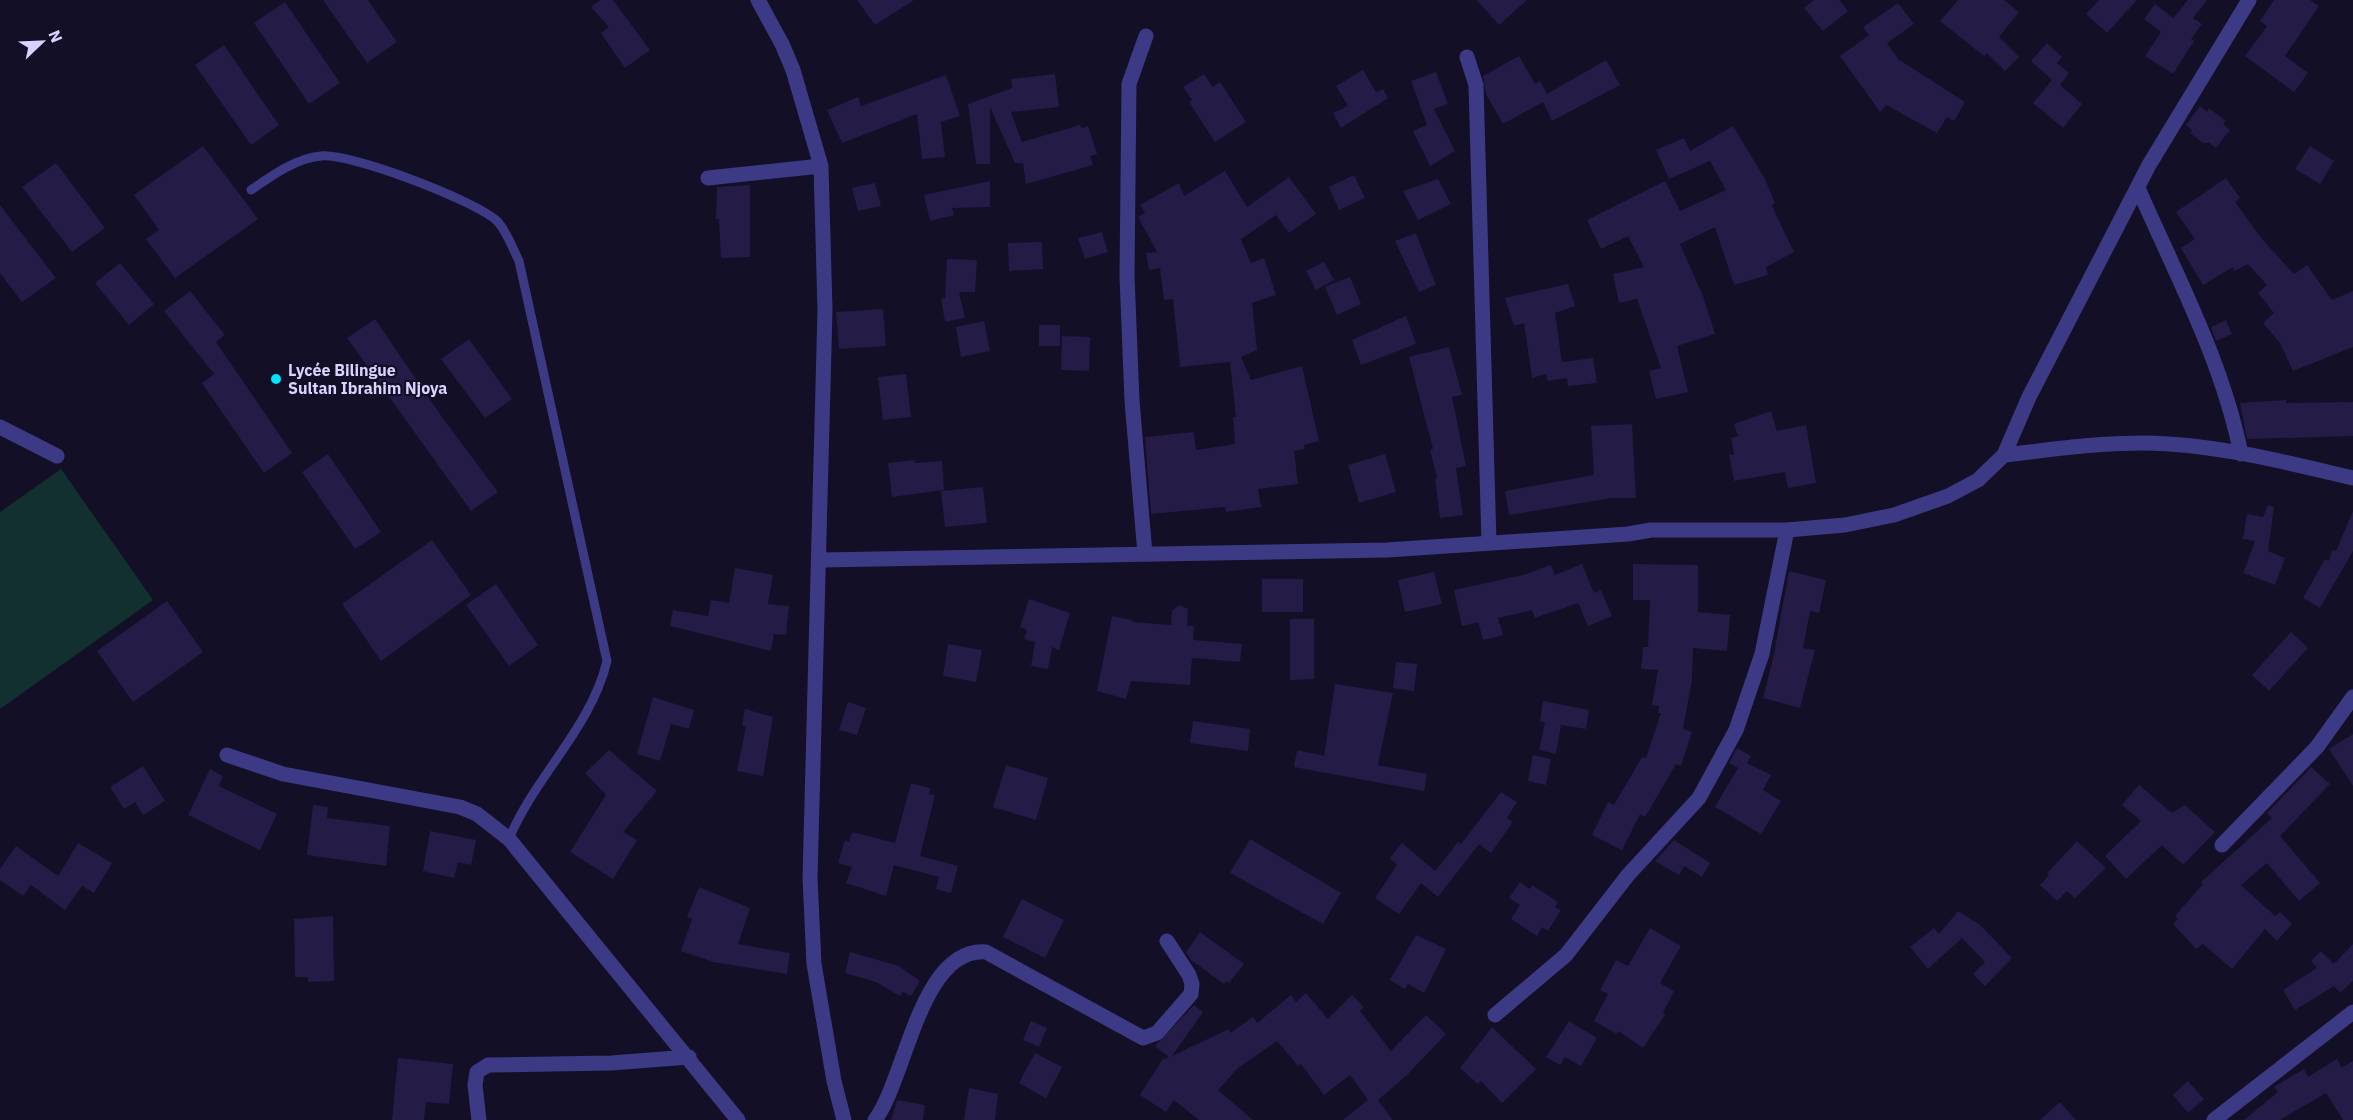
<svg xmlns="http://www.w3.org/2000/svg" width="2353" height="1120" font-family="'IBM Plex Sans',sans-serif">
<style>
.green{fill:#12302f}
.building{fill:#241b47}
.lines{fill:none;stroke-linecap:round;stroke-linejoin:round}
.lane{stroke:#3d3a85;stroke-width:9}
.street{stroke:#3d3a85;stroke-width:15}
.poi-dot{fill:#00e5ff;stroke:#130f26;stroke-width:2}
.labels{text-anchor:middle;stroke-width:4.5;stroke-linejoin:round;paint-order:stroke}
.poi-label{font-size:16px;font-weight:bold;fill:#d9d4ff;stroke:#130f26;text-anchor:start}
</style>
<rect width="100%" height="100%" fill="#130f26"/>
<!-- green -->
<path class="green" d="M61,469L153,600L0,709V512Z"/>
<!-- building -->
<path class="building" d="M323,0H368L397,42L367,63Z
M600,0H613L650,50L625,68L601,33L609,27L591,7Z
M857,0H914L875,25Z
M1477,0H1527L1499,25Z
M1814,0H1839L1848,11L1823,31L1804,8Z
M1958,0H2004L2019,12L1999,37L2019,57L2005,71L1987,53L1984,56L1940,21Z
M2099,0H2137L2107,33L2086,14Z
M2188,0H2207L2193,18L2202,24L2191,39L2194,41L2173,74L2145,56L2161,32L2144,19L2155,4L2173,18Z
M2274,0H2310L2319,6L2285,56L2308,73L2294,92L2245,56L2267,26L2260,21Z
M285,2L340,83L309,104L254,23Z
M1898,3L1914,24L1887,43L1898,59L1965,102L1954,121L1947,117L1937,133L1886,105L1880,112L1840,56L1869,35L1863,27Z
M2047,43L2062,57L2057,63L2069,73L2060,85L2082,104L2063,128L2033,103L2052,80L2031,61Z
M224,45L279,125L251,145L195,65Z
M1519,56L1535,84L1540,81L1547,94L1606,60L1620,85L1552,121L1543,102L1503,124L1486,94L1483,76Z
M1363,70L1376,92L1383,89L1388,98L1341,128L1333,113L1348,106L1336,86Z
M1436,72L1448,104L1434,109L1455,151L1430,166L1413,131L1427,125L1411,81Z
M1055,74L1059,107L1011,112L1022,142L1080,125L1082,128L1088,126L1097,154L1090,156L1093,165L1026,184L1023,163H1015L990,107V164H976L968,104L1012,88L1011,79Z
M1204,74L1213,87L1220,82L1246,122L1215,142L1189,102L1192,100L1183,87Z
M946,75L960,116L941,122L945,157L922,159L917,114L842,143L827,110L858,97L861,106Z
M2200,106L2207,112L2209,108L2226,121L2223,124L2230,130L2216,148L2209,143H2203L2190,133L2192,130L2186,125Z
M1733,126L1765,179L1775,203L1772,205L1777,217L1794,252L1766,267L1768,275L1734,285L1715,227L1680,244L1703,296L1715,334L1677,346L1688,392L1656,399L1649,371L1661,368L1637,299L1619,303L1613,274L1644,267L1628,236L1601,249L1587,220L1665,181L1680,211L1726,190L1710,161L1669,179L1656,150L1684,138L1690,151Z
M203,146L258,219L175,278L146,239L159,230L134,195Z
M2310,146L2334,161L2320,184L2295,169Z
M56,163L105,228L72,252L22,187Z
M1225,171L1247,207L1289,177L1316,214L1289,233L1276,215L1241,239L1251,263L1264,258L1276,295L1252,303L1257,350L1241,357L1251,380L1302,366L1319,441L1304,445L1305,449L1294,451L1298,484L1258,489L1261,507L1226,512L1225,507L1151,514L1145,437L1194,432L1196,450L1235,444L1233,417H1236L1230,362L1180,367L1173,299L1164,300L1160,268L1149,270L1146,253L1157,252L1138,217L1145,213L1140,205L1179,183L1184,196Z
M1354,175L1365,198L1339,210L1329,187Z
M2226,178L2240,198L2235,202L2262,239L2294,274L2307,265L2332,300L2353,291V347L2293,371L2280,343L2263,323L2274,313L2258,293L2267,285L2248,264L2234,271L2233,267L2203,285L2181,248L2195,239L2176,212Z
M1438,179L1451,204L1418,220L1403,191Z
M990,181V207L952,208L954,215L930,221L924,195Z
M875,183L881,206L858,211L852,188Z
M750,185V257L721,258L719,219H716L717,187Z
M0,205L56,278L22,302L0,273Z
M1102,232L1108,252L1085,259L1078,238Z
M1416,233L1436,285L1419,292L1395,241Z
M1042,242L1043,269L1009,271L1008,243Z
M947,259L977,260L975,292H959L965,318L945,322L941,299L945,298Z
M1324,262L1334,280L1316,290L1306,271Z
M120,263L154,304L129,325L95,283Z
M1350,277L1361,304L1337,315L1325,287Z
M1568,284L1575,306L1555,313L1562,362L1593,358L1597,383L1568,386L1567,378L1548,381L1546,374L1532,378L1524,323L1514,326L1505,298Z
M190,291L225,335L216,342L292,453L264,473L202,383L214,374L164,311Z
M883,309L886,346L839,349L836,312Z
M1406,316L1416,344L1361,365L1352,340Z
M375,319L442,417L498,492L471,511L347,338Z
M2226,320L2232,334L2216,341L2211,327Z
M984,321L990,351L961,357L956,327Z
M1039,325H1060V346H1039Z
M1062,336L1090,337L1089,371L1061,370Z
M469,339L512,399L485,418L441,359Z
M1449,347L1462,395L1452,397L1466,466L1456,468L1463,515L1440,518L1435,479L1437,478L1430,450L1433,449L1409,357Z
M906,374L911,417L883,420L878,377Z
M2286,400V403L2353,402V436L2247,439L2240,403Z
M1771,411L1777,431L1806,425L1816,483L1788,488L1785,472L1734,481L1729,455L1734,454L1731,438L1738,436L1734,424Z
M1632,424L1636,498H1611L1509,515L1505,491L1594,475L1591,426Z
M328,454L381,532L355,549L302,472Z
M1385,454L1396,492L1359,503L1348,465Z
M915,460V463L942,461L944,490L892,497L888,463Z
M983,487L987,523L945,527L941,491Z
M2268,505L2274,507L2268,551L2285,558L2275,585L2243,573L2255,541L2243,539L2247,514L2263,517Z
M2353,511V551L2320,608L2303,598L2325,559L2329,561L2332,550L2336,551Z
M432,540L471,595L381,661L342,604Z
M1582,564L1594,593L1601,590L1612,616L1588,626L1578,603L1535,618L1532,610L1498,618L1503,635L1483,640L1478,622L1462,626L1454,590L1523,575L1551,565L1555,575Z
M1633,564L1698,565V612L1730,615L1727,651L1693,648L1692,680L1683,729L1692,732L1681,766L1676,764L1645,817L1640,814L1622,850L1592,835L1608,802L1614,805L1642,757L1646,758L1661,713H1658L1659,706L1652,705L1658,670L1641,669L1643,647H1648L1650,600H1633Z
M735,568L773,575L768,604L789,606L786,635L774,634L771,651L670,626L673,610L708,616L711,600L729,603Z
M1789,571L1826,580L1819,613L1810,611L1803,648L1815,650L1800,708L1763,698L1774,654Z
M1434,572L1442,604L1405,612L1398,580Z
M1262,579H1303V612H1262Z
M496,584L538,645L509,666L466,605Z
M1029,599L1070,613L1059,650L1052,647L1048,669L1031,666L1035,642L1024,639L1027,630L1020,627Z
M167,601L203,652L133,702L97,651Z
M1179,605L1188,609L1187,626H1194L1193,640L1242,644L1240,662L1192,658L1190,685L1131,681L1126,699L1097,691L1112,616L1132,620V622L1171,625L1172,611Z
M1290,619H1314V679L1290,680Z
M2291,632L2308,648L2269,691L2252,675Z
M948,644L982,650L976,682L943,676Z
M1396,662L1417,664L1414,691L1393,688Z
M1335,684L1393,693L1378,765L1427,774L1424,791L1294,767L1297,750L1324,756Z
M653,697L694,710L689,729L671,724L660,761L637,754Z
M1543,701L1589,710L1586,729L1561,725L1556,754L1539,750L1545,722L1540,721Z
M848,702L866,708L857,735L839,730Z
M745,709L773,717L763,776L737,771L746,726H742Z
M1193,721L1250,729L1248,751L1190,743Z
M2353,734V786L2329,749Z
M1737,748L1751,756L1747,763L1771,775L1763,790L1781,801L1761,834L1715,807L1738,768L1729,763Z
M609,750L657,791L623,832L637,840L613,879L570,852L606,795L585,773Z
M1533,755L1551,759L1546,785L1528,781Z
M1006,765L1048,778L1036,820L993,807Z
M143,766L165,801L143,815L135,802L124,809L110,787Z
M2311,767L2330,784L2280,836L2320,883L2299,901L2267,863L2241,885L2275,916L2280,912L2292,924L2277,941L2265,929L2232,969L2203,944L2196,949L2173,924L2178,919L2175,916L2203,884L2201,882L2272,818L2267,813Z
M210,769L223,776L219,786L277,814L260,850L188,815Z
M911,783L930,788L929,794L935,795L920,856L958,866L951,893L936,889L939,877L894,865L886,896L846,883L852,867L838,863L845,840L849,842L852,832L895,843Z
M2139,785L2172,813L2185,805L2215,832L2183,865L2162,845L2126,879L2105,856L2141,821L2122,805Z
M1501,792L1517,802L1507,818L1513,822L1491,853L1479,844L1438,897L1421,883L1399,914L1375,898L1397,865L1390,858L1402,843L1435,871L1458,842L1461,844Z
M313,805L328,807L327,818L390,826L386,866L307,855Z
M430,831L476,840L471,865L458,862L454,878L423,871Z
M1250,839L1341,893L1323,924L1230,873Z
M1674,840L1710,863L1702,877L1684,866L1679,875L1655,861Z
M2077,841L2106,868L2075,898L2067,891L2057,901L2040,885L2049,875L2047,873Z
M78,843L112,863L94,893L82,886L65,910L31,885L23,896L0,880V869L16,846L58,876Z
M1520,882L1530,889L1532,885L1558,902L1555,907L1561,910L1548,931L1542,927L1537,936L1511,919L1520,905L1509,898Z
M699,887L750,908L738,944L790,953L787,974L713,962L681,951L692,919L687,917Z
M1022,899L1064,920L1045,958L1003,937Z
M1958,911L1979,924L2012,958L1985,986L1973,974L1985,962L1962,938L1928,969L1910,947L1934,928L1939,934Z
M333,916L334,981L308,982V977H295L294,919Z
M1650,928L1681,946L1660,983L1674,991L1663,1013L1665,1015L1643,1048L1618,1031L1617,1034L1594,1021L1608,994L1600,990L1616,960L1628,966Z
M1200,932L1244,964L1229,983L1226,981L1224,984L1191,960L1186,952Z
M1416,935L1446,949L1424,993L1408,984L1405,989L1390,980Z
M2353,944V981L2340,993L2334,986L2295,1010L2283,990L2317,968L2311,961L2321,951L2334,964Z
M850,952L899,966L920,981L911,996L903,992L900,996L876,982L845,973Z
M1306,993L1328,1019L1352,995L1364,1007L1360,1011L1391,1051L1426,1015L1446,1034L1407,1075L1378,1100L1393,1120H1343L1368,1100L1350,1075L1324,1095L1301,1064L1298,1066L1277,1041L1238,1068L1218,1090L1253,1120H1199L1174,1100L1166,1112L1140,1095L1162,1060L1169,1057L1155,1046L1194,1005L1203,1012L1172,1056L1229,1029L1230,1033L1253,1017L1257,1023L1291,995L1296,1002Z
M1031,1021L1047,1028L1039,1047L1023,1040Z
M1569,1021L1597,1038L1581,1066L1565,1057L1560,1065L1546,1057Z
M1492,1027L1536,1069L1502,1103L1481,1081L1478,1084L1460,1068Z
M1035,1053L1062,1067L1046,1098L1019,1083Z
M398,1058L453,1064L449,1104L426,1102L424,1120H392Z
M2337,1059L2342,1068L2353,1061V1120H2343L2326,1093L2280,1120H2244L2278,1092L2274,1087L2304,1069L2308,1077Z
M2188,1081L2204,1099L2188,1113L2173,1095Z
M969,1088L998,1094L995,1120H964Z
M897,1100L925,1105L923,1120H891Z
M2060,1102L2076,1120H2040Z"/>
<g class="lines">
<!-- lane -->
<path class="lane" d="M251,190C271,176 296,158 321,156C351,153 474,200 497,221C506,230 513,249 519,261L607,661C591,728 535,776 509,839"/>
<!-- street -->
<path class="street" d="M758,0L782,44L793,70L821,166L825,310L810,878L814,964L834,1081L844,1120
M1467,57L1476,85L1489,543
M708,178L821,166
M2138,188C2176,275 2222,360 2241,454
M0,427L57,456
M2004,455C2058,449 2115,440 2169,444C2231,448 2293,464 2353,478
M1145,554L1132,401L1127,276L1129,84L1146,36
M820,560L1387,550L1628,534L1651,530H1787L1845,525L1894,515L1948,496L1978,480L2004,455L2029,397L2149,165L2249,0
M227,755L283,774L460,807L477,814L509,839L738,1120
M2222,845L2317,747L2353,697
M1495,1015L1566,955L1628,875L1699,798L1736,730L1762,654L1787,530
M479,1120L475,1085L477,1072L488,1065L611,1063L689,1057
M875,1120C906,1079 920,947 986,952L1143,1038L1157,1033L1191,994L1192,984L1189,975L1167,941
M2214,1120L2353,1012"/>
</g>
<!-- markers -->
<circle class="poi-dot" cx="276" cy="379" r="6"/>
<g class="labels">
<!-- poi labels -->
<g class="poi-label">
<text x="288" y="376">Lycée Bilingue<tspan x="288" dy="18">Sultan Ibrahim Njoya</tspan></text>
</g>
</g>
<!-- north arrow -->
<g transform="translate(42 42) rotate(67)" stroke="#130f26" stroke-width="4.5" paint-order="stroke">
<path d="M0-4.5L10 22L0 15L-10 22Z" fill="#d9d4ff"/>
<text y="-9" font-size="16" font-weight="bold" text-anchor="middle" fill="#d9d4ff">N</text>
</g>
</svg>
